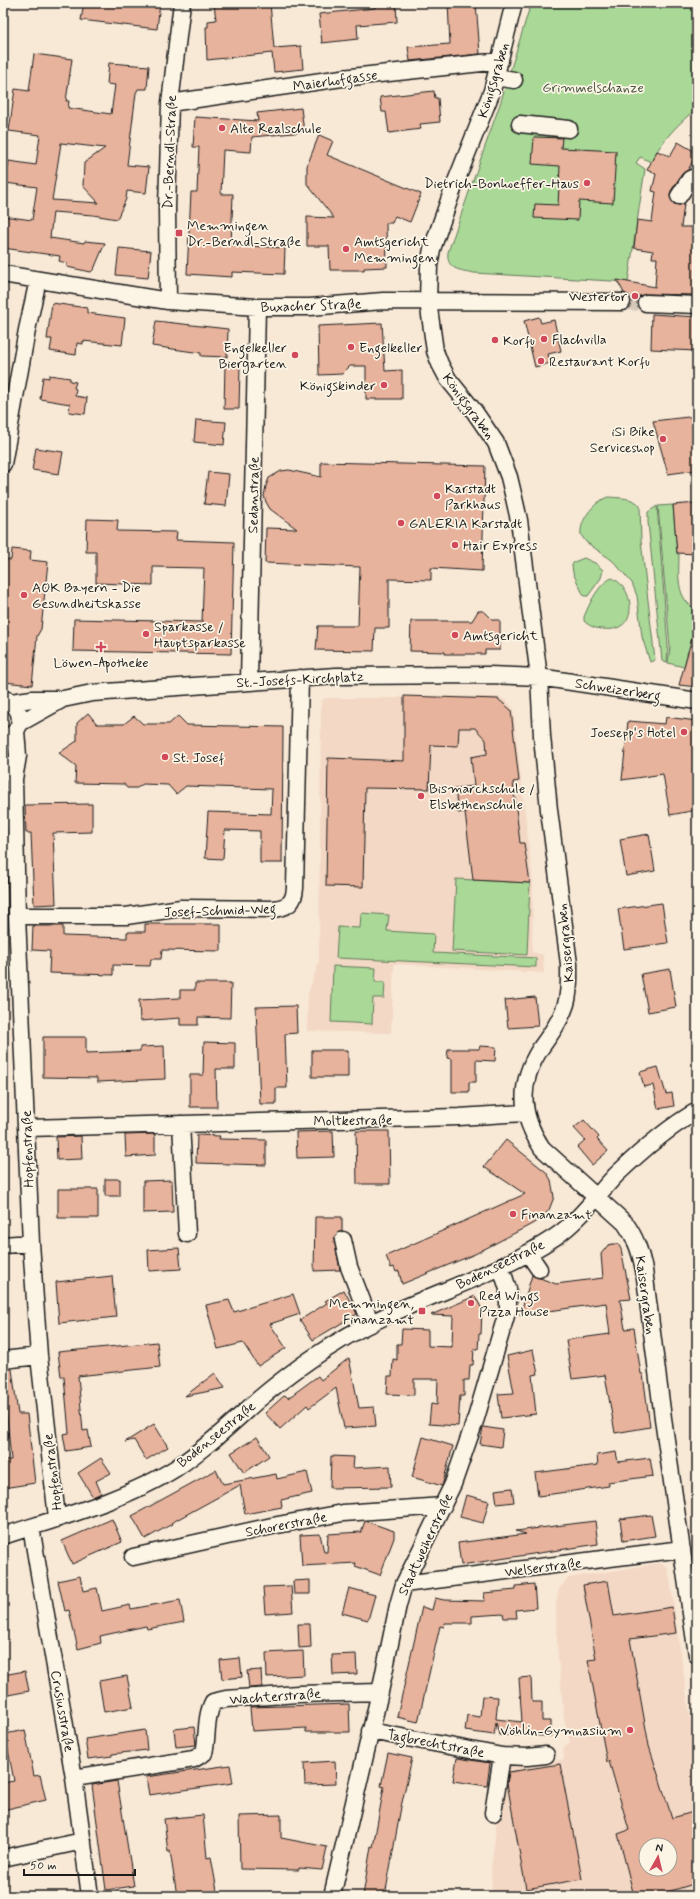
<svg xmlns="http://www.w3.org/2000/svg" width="700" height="1899" font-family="Mynerve,sans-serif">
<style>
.built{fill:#f3d8c5;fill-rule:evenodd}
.green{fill:#a9d897;stroke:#627a5a}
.building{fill:#e8b39c;stroke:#1c1c1c;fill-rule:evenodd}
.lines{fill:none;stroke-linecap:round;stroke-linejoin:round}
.minor-tunnel{stroke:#d7c9ba;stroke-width:16;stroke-dasharray:16 8;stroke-linecap:butt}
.minor-casing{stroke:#1c1c1c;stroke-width:19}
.minor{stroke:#fcf5e5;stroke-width:16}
.poi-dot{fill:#d1495b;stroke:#fcf5e5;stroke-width:1.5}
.labels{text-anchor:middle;stroke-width:3.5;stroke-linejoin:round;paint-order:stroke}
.street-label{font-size:14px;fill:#1c1c1c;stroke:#fcf5e5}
.park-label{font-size:14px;fill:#465441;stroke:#fcf5e5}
.poi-label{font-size:14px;fill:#1c1c1c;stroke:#fcf5e5;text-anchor:start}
</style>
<rect width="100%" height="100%" fill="#f8e8d6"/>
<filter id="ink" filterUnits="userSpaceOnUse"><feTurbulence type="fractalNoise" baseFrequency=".025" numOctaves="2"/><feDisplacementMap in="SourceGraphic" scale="8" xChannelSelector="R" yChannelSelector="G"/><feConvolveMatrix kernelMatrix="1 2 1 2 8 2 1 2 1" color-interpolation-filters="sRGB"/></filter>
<g filter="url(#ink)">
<!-- built -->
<path class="built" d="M403,696L499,697L506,701L513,708L533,883L532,952L543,955L544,973L394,964L391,1033L307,1031L308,994L319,961L321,701L326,698H398Z
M660,1563L667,1567L670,1579L690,1717L697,1752V1896H497L492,1889L491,1870L498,1812L507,1763L564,1760L563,1748L570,1742L564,1718L557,1645L556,1605L559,1589L568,1578ZM646,1845H670V1869H646Z"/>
<!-- green -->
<path class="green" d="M531,3H697V108C679,123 661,141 651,162L640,157L636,163L645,169L628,282L474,273C460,270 446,270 448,252L501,101Z
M608,497C619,498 634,497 640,506L641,541L655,660L650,662L642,637L637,596L632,583L613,561L586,542L581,535C579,520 595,501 608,497Z
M673,505L677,554H679C679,576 675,598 697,610V653L688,651L684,667L668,663L670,647L658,506Z
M657,506L668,647L667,663L662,661L648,522V512Z
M584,558L595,563L603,570L601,578L588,596H584L582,592L573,573L572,565L574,562Z
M612,578C636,588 639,634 603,629C596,629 589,626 584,621V617C589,604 599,583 612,578Z
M456,879L530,883L527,955L452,951Z
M361,913L389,915L387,931L434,934L433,953L536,958V967L336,958L338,927L360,928Z
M333,966L376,968L375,982H385L384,998H373L372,1024L331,1022Z"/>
<!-- building -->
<path class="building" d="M84,3H160L157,29L81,20Z
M230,3H270L274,48L301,46L303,69L274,72L272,53L207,60L206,27H208V21L216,20L214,4Z
M375,3H396L397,22L357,25L358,39L322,43L319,14L375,8Z
M448,3H476L480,54L410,61L408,47L450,44Z
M34,54L72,59L66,101H69L68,108L111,114L115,85L107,84L109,63L149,66L147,89H138L136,93L127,165L149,167L146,193L127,191L126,199L117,219L93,215L53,212L50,238L84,243L85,241L105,243L94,269L91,272L67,267V263L59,261L60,256L3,248V216L32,220L37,187L5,183L9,161L36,165L40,135L9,131L15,89L29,91ZM61,143L105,148L84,163L83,186L99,203L52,200Z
M434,91L435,98H438L440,122L420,124L421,129L389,133L386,112H382L380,97Z
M301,108L304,132L252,137L251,152L223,150L221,194H233L231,245L285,248L284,274L232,272V277L187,274L191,192H197L199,147H193L195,117L258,121L257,113Z
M319,135L333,141L327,155L421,194L410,222L395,216L392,223H386L387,267L364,268V270H330L329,246H307V217L334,218L307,184V166Z
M534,137L562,138L561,148L616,151L613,203L579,201L578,220L534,218L535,204L558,205L560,166L532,164Z
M678,142L697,153L688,170L682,174L671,191L670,196L674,204L679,205L684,204L681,227H697V295L646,294L640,296H629L624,293L617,280L655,287L657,258H652L653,251L634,248L637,220L652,222L656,192L652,191L656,174L647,170L657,151L670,156Z
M119,248L151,251L148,278L116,275Z
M52,303L87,308V313L125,318L122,345L83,341V344L77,343L76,355L50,351L52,339H47Z
M652,314L697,317V351L651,349Z
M539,317L541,323L554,320L561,351L548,354L550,363L535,367L524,321Z
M156,321L228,329L227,357L201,356V353L152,346Z
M382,323L385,371L402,370V399H366V366H350L342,374L319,375L318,326Z
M225,365L240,366L239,409H224Z
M49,375L70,378V381L76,382L74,388L76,389L75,396L87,398L85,414L69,412L70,404L40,399L43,377L49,378Z
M697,416V470L668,474L653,421Z
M196,420L226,422L224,445L194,442Z
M36,448L63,452L59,474L32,470Z
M321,462L485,466L482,571L431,568V580L389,579V628H375L374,651L316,650L318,626H358L360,567L265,563L266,528L297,529L270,509L266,502L264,496L266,486L269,478L281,471L289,470L321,477Z
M208,472L229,474L226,506L204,504Z
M697,503V554L677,553L673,505Z
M87,519L118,520L117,531L177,532L176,540L234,542L231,654L73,651L74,619L202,622L204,568L153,567V585L96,583V552H86Z
M12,549L31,551L30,560L48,562L41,629L37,636L32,685L4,682L6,651H3V559L11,560Z
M478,611H484L493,620H500V650H485V654H445V652L410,651L411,621H472Z
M693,634H697V687L679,685Z
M404,696L498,699L511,710L519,781L513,782L520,843H524L530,883L473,880L465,812L458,813L455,788L474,786L471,757L487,754L486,740L475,728H459L458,746L431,745L429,789L365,788L363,887L326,886L328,758L404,761Z
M88,713L97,724H124L134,716L143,724H169L178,716L187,725L283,727L282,863H260V831L225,830L223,859L205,858L208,812L271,814L272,789L186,786L176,794L168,785L143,784L137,788H127L124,784L75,783L76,766L59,753L77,741V723Z
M666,717L697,721V810L670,815L663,774L622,780L628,721L665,724Z
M92,804V832L53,833L56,904L34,905L31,833H26L25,805Z
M649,834L655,871L626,876L620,839Z
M662,903L668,943L624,949L618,909Z
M145,924H221V951L162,950L161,959H151L150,966L113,965V975L49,973L50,951L32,950L33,926H63V936L127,938V932H145Z
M670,969L676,1007L648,1012L641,974Z
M195,983H231L230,1018L198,1017V1025H180V1018L140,1021L139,1000L180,998V990H195Z
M535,997L538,1026L508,1028L505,1000Z
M296,1006L297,1033L285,1034L287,1088H276V1104H260L256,1007Z
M43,1037H86V1053L140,1051V1047L164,1046L165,1079L97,1082V1078L43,1077Z
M204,1042L235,1043V1069H216L217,1107H190V1075H203Z
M480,1046L496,1047L495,1061L476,1060V1082H469V1092H452V1059L447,1058L448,1049H479Z
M312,1050H348V1077H312Z
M658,1067L666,1094L672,1093L674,1106L658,1109L653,1085L644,1087L640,1072Z
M584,1120L599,1137L597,1139L608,1151L592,1165L577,1147L585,1140L574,1128Z
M333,1131L334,1157L297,1158L296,1132Z
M356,1131H389L390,1184H357Z
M155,1134V1155L126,1157L125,1135Z
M197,1135L220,1136L219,1139L266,1140V1165L196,1163Z
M81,1136L82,1159L57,1160L56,1137Z
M506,1140L546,1172L551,1180L554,1197L549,1210L543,1217L532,1224L475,1254L402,1284L399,1271L396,1272L394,1267L391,1268L386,1256L525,1194L484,1167Z
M105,1179H120V1196H105Z
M172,1180L173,1212L143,1213V1181Z
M58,1189H98V1218H58Z
M315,1217H342V1231L337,1233L334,1238L340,1270L314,1271Z
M613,1244H618L621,1249L631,1299L620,1300L625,1329L634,1328L641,1374H643L650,1427L615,1433L605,1375L572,1379L566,1340L610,1334L606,1303L520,1315L532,1275L556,1284L603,1278L601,1254L608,1245Z
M179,1248L181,1269L149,1271L148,1250Z
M112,1276L116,1317L59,1323L56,1282Z
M344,1290L357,1314L313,1340L300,1320L327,1303L325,1301Z
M293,1294L300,1314L270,1324L286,1348L258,1366L243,1343L218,1349L206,1305L229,1300L234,1312Z
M475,1296L482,1309L481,1334H479L478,1349H474L473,1365H470L469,1380H464V1396H460L458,1426L429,1424L431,1404L437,1405L438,1379H414V1395L387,1394L388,1376H392L393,1359L397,1360V1344H401L402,1329L428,1330V1346L452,1347L453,1316L431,1315Z
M157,1342L160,1367L78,1376L83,1431L88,1430L91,1447L66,1451L63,1434L69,1433L64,1377H61L58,1352Z
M533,1350L538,1374L532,1375L536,1414L501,1418L498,1394L514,1393L507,1356Z
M349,1358L359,1408L374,1407L376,1426L344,1428L336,1388L309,1408L307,1405L280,1429L265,1413L285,1395L288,1398L318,1376L321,1380Z
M3,1369H12L18,1414H27L35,1483L3,1488V1460H11L5,1396H3Z
M215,1373L225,1388L185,1396Z
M154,1424L168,1447L146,1460L134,1440L125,1442Z
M483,1427L503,1430L501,1447L480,1444Z
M257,1437L269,1456L244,1473L231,1453Z
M423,1437L453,1446L442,1486L412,1477Z
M616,1452L618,1462L650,1458L653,1476L608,1482L609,1486L538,1496L535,1473L598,1465L597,1455Z
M331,1456L354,1457L353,1468L390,1466L391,1487L330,1488Z
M101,1458L111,1473L96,1481L101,1493L93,1497L78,1473Z
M216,1470L223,1484L276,1474L277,1479L307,1472L312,1493L281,1500L282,1507L245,1514L240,1485L171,1523L172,1524L145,1539L132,1516Z
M512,1488L514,1502L497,1504L495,1490Z
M466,1495L489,1501L483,1523L460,1517Z
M651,1515L655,1536L623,1541L620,1519Z
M112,1519L122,1542L72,1564L62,1541Z
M365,1521L394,1531V1538L380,1575L355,1566L356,1563L302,1566L300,1535L320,1534L324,1552H327L328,1534L361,1532Z
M595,1521L598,1544L461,1565L458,1543L526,1534L516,1531Z
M80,1576L83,1591L97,1588L102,1611L130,1605L131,1609L180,1600L184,1622L147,1629L146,1626L100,1636L101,1643L78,1649L69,1610L65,1611L58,1581Z
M310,1580V1594H294L293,1581Z
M608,1581L614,1616L672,1607L676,1633L630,1639L649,1746L672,1818L697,1811V1883L654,1896H634L618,1834L629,1830L609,1761L607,1762L588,1660L596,1659L583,1585ZM646,1845H670V1869H646Z
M534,1584L536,1608L516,1610L517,1618H504L503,1614L472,1616V1623H445L444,1627L440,1626L418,1722L397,1717L422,1607L432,1610L435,1598L444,1600L485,1601L484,1593L516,1590V1586Z
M291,1586L293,1612L265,1614L263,1587Z
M349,1588L375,1595L368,1620L342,1613Z
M298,1624H310L311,1647L299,1648Z
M303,1651L304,1675L267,1677L266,1653Z
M356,1654L357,1674L333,1675L332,1655Z
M240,1658L242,1677L222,1679L220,1660Z
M261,1670L262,1687L249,1688L247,1671Z
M25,1671L29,1691L3,1696V1675Z
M127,1676L133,1707L104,1712L99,1681Z
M531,1677L532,1702H542V1721H551V1736L499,1735L496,1722L494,1735L465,1731L467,1715L480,1717L482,1696L498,1697L496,1719L522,1722L519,1678Z
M349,1704L350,1732H306V1728L252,1731L250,1707Z
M194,1727L196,1745L176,1747L174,1729Z
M25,1730L34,1776L40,1775L46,1800L3,1810V1783L14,1781L5,1734Z
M145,1730L147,1750L112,1754V1756L88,1759L85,1739Z
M388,1753L412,1758L401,1807L385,1896H363L371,1846L373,1847L384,1787L381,1786Z
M457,1758L490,1763L487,1786L453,1781Z
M335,1761L336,1784L305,1785L304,1763Z
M560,1764L582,1879L526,1889L507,1783L509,1772Z
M230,1765L233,1783L149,1795L146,1777Z
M117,1781L134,1886L106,1890L92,1785Z
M203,1815L207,1858L211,1857L217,1891L177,1896L170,1851L168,1852L164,1819Z
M281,1815V1838L327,1847L322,1870L299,1868V1870L240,1869L239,1816Z"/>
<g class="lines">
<!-- minor-tunnel -->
<path class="minor-tunnel" d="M622,302L646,303"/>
<!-- minor casing -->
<g class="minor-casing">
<path id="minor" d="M514,3L492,91L453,189L432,249L429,266L428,301L435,351L440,364L448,379L474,411L496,443L509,477L514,498L519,520L539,677L542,736L549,810L569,964C569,977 570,991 566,1004C561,1020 550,1035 540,1049C518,1084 520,1115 542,1148L625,1223C636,1238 640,1251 644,1270L664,1426L697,1655
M496,77L514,80
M170,103L342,78L500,61
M520,124L569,129
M679,196L690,179L697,176
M3,274L168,301L257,307H310L383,301L622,302
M168,301L167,208L170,103L182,3
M646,303L697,305
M3,464L27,330L38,280
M249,682L257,307
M3,698C25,707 26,731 3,739
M11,702L32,699H63L92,693L336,676L489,675L539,677L697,701
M20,723L63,699
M16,731L18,756L14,779L17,916L31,1243L39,1356L57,1518
M3,762L14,779
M17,916H126L181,908L274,909C288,907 294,903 295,888L300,678
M181,1124L187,1234
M27,1128L459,1117L525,1113
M343,1240L349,1267L371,1324
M3,1245L31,1243
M528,1253L539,1269
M3,1360L39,1356
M31,1527L74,1778L90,1896
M3,1536C58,1518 128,1499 176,1468C206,1448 232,1423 259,1399C283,1379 309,1359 336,1343C405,1299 487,1282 555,1237C580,1220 596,1196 616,1175C641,1151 667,1128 697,1111
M133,1557L272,1526L343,1513L443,1506
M404,1584L682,1549
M370,1731L502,1756L527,1757L546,1755
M74,1778L194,1759L204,1753C208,1737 205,1717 213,1702L226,1699L298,1694L380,1692
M493,1813L502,1756
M3,1858L83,1841
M332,1896L380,1692L398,1605L404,1584L453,1484L476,1418L508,1309V1289L501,1267"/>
</g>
<!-- minor -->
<use href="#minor" class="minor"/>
</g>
</g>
<!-- markers -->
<g class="poi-dot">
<circle cx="222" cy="128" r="4"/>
<circle cx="587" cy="183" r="4"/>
<rect x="175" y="229" width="8" height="8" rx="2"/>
<circle cx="346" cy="249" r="4"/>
<circle cx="635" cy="296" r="4"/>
<circle cx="544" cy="339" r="4"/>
<circle cx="495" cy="340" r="4"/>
<circle cx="351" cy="347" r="4"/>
<circle cx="295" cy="355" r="4"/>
<circle cx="541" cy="361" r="4"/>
<circle cx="384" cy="385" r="4"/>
<circle cx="663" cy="439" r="4"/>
<circle cx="437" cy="496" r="4"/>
<circle cx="401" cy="523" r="4"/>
<circle cx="455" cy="545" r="4"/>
<circle cx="24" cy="595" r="4"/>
<circle cx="146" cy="634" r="4"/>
<circle cx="455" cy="635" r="4"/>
<path d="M99 641h4v4h4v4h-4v4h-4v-4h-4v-4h4z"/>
<circle cx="684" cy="732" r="4"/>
<circle cx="165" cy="757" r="4"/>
<circle cx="421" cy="796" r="4"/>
<circle cx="513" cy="1214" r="4"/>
<circle cx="471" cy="1303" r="4"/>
<rect x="418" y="1307" width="8" height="8" rx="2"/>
<circle cx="630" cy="1730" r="4"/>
</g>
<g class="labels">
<!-- street labels -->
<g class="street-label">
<text transform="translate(335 80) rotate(-8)" y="5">Maierhofgasse</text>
<text transform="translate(493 80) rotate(-73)" y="5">Königsgraben</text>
<text transform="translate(169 152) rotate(-88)" y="5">Dr.-Berndl-Straße</text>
<text transform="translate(311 305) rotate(-2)" y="5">Buxacher Straße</text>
<text transform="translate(469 406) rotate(54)" y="5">Königsgraben</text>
<text transform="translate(253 495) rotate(-89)" y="5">Sedanstraße</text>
<text transform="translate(300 679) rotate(-3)" y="5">St.-Josefs-Kirchplatz</text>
<text transform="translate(618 689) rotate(9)" y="5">Schweizerberg</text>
<text transform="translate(220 910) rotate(-2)" y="5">Josef-Schmid-Weg</text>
<text transform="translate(565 943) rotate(-95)" y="5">Kaisergraben</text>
<text transform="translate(353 1120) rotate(-1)" y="5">Moltkestraße</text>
<text transform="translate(27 1149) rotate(-92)" y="5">Hopfenstraße</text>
<text transform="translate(500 1264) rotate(-26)" y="5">Bodenseestraße</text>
<text transform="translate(646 1295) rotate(82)" y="5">Kaisergraben</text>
<text transform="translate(216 1434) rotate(-39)" y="5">Bodenseestraße</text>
<text transform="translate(52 1472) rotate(-97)" y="5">Hopfenstraße</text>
<text transform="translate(286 1524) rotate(-11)" y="5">Schorerstraße</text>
<text transform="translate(425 1544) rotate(-65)" y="5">Stadtweiherstraße</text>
<text transform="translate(543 1567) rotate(-7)" y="5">Welserstraße</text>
<text transform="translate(275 1696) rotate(-4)" y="5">Wachterstraße</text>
<text transform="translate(63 1711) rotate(80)" y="5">Crusiusstraße</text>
<text transform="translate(436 1743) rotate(11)" y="5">Tagbrechtstraße</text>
</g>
<!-- park labels -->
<g class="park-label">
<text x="593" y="92">Grimmelschanze</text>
</g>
<!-- poi labels -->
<g class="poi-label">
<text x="230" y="133">Alte Realschule</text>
<text x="579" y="188" text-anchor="end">Dietrich-Bonhoeffer-Haus</text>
<text x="187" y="230">Memmingen<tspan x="187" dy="16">Dr.-Berndl-Straße</tspan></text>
<text x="354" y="246">Amtsgericht<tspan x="354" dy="16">Memmingen</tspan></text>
<text x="627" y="301" text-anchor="end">Westertor</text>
<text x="552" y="344">Flachvilla</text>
<text x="503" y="345">Korfu</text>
<text x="287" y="352" text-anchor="end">Engelkeller<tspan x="287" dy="16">Biergarten</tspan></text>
<text x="359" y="352">Engelkeller</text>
<text x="549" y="366">Restaurant Korfu</text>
<text x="376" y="390" text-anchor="end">Königskinder</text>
<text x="655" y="436" text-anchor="end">iSi Bike<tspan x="655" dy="16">Serviceshop</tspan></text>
<text x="445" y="493">Karstadt<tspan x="445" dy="16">Parkhaus</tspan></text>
<text x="409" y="528">GALERIA Karstadt</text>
<text x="463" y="550">Hair Express</text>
<text x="32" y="592">AOK Bayern - Die<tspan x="32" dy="16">Gesundheitskasse</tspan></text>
<text x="154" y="631">Sparkasse /<tspan x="154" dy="16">Hauptsparkasse</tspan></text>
<text x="463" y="640">Amtsgericht</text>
<text x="101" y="667" text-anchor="middle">Löwen-Apotheke</text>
<text x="676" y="737" text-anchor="end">Joesepp's Hotel</text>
<text x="173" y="762">St. Josef</text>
<text x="429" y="793">Bismarckschule /<tspan x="429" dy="16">Elsbethenschule</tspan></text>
<text x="521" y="1219">Finanzamt</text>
<text x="479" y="1300">Red Wings<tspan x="479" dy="16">Pizza House</tspan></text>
<text x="414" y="1308" text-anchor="end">Memmingen,<tspan x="414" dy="16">Finanzamt</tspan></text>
<text x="622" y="1735" text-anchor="end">Vöhlin-Gymnasium</text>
</g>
</g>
<!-- margin -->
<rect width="700" height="1899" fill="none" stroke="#fcf5e5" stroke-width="16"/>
<rect x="8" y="8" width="684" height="1883" fill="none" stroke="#1c1c1c" stroke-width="1.5" filter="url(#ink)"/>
<!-- north arrow -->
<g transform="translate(658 1857) rotate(8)"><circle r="19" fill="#fcf5e5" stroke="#a29e95"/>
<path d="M0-3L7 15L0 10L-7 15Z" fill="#d1495b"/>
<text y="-6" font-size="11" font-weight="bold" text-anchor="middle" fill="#1c1c1c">N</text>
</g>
<!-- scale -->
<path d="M24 1869v6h111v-6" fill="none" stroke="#1c1c1c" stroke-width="2"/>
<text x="30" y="1869" font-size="12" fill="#1c1c1c" stroke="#fcf5e5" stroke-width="3" paint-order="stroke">50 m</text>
</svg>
